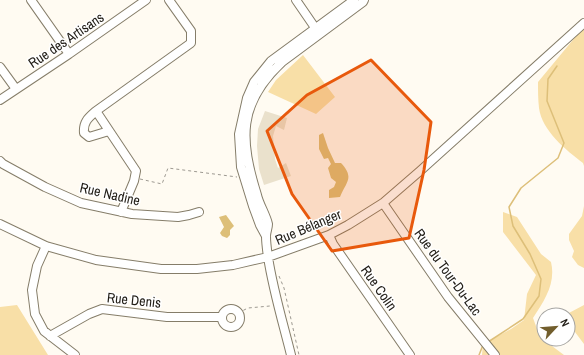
<svg xmlns="http://www.w3.org/2000/svg" width="584" height="355" font-family="'Archivo Narrow',sans-serif">
<style>
.green{fill:#f8dfa7}
.water{fill:#ddbf79}
.lines{fill:none;stroke-linecap:round;stroke-linejoin:round}
.stream{stroke:#ddbf79;stroke-width:1.5}
.building{fill:#eae1cc}
.minor-casing{stroke:#857d69;stroke-width:10}
.path{stroke:#9d9991;stroke-width:1;stroke-dasharray:3 3;stroke-linecap:butt}
.minor{stroke:#fff;stroke-width:8}
.marked{fill:#e8590c;fill-opacity:0.2;stroke:#e8590c;stroke-width:3;stroke-linejoin:round}
.labels{text-anchor:middle;stroke-width:3;stroke-linejoin:round;paint-order:stroke}
.street-label{font-size:14px;fill:#211d16;stroke:#fff}
</style>
<rect width="100%" height="100%" fill="#fffbf2"/>
<!-- green -->
<path class="green" d="M584,29V166L583,163C566,150 542,131 539,108C538,99 538,91 538,82L577,35Z
M303,55L335,97L316,114L268,92L276,80Z
M584,206V268L578,265L572,257L574,251L569,240V234L582,216Z
M503,212L517,217L541,254L551,262C556,283 545,300 533,318L540,337L564,355H482L483,344L511,329L524,320L527,294L536,275L503,232Z
M17,305L48,355H0V307Z
M584,305V344L575,332L567,314Z"/>
<!-- water -->
<path class="water" d="M323,133L328,148L335,163H341C355,178 346,182 340,197L329,198V190L334,187L336,182L331,178L328,168L331,164L328,158L324,159L319,149V135Z
M226,215L234,226L230,230V235L227,238L222,236L220,233L224,227L219,217Z"/>
<g class="lines">
<!-- stream -->
<path class="stream" d="M488,342L523,319L539,296L541,279L530,254L513,226L509,207L521,188L558,158L564,143L547,101L548,79L557,66
M479,355L483,345"/>
</g>
<!-- building -->
<path class="building" d="M265,111L287,118L284,130L276,126L273,136L275,159L278,168L286,163L291,176L264,185L259,169L257,146L258,129Z"/>
<g class="lines">
<!-- minor casing -->
<g class="minor-casing">
<path id="minor" d="M31,0L69,54
M296,0L318,32
M0,67L16,89
M0,100L69,54L146,0
M96,111C88,118 83,122 84,133L89,137L109,131
M0,161L3,164L45,187L81,203L132,214L178,217L189,215L199,212
M383,203L448,297L495,355
M121,212L134,181L136,171L96,111L191,43V31L169,0
M0,224L46,246L96,260L161,269H197L233,265L268,257L329,235L348,225L383,203L420,171L584,23
M329,235L333,244L410,355
M266,236L260,225L253,206L241,167L239,134L247,98L254,82L271,61L354,0
M46,246L37,266L32,290L35,314L44,331L75,355
M222 318a9 9 0 1 1 18 0a9 9 0 1 1-18 0Z
M50,336L89,314L102,309L167,317H222
M291,355C283,323 273,290 268,257C267,250 266,243 266,236C266,232 268,228 268,224C266,215 259,204 257,195C240,140 237,104 282,62L363,2L364,0"/>
</g>
<!-- path -->
<path class="path" d="M140,179L162,184L168,168L237,177
M279,276L284,288L299,355
M238,313L248,308L270,306"/>
<!-- minor -->
<use href="#minor" class="minor"/>
</g>
<!-- marked area -->
<path class="marked" d="M371,60L431,122L424,170L409,238L332,251L292,194L267,131L307,95Z"/>
<g class="labels">
<!-- street labels -->
<g class="street-label">
<text transform="translate(66 40) rotate(-34)" y="5">Rue des Artisans</text>
<text transform="translate(110 194) rotate(13)" y="5">Rue Nadine</text>
<text transform="translate(308 227) rotate(-23)" y="5">Rue Bélanger</text>
<text transform="translate(448 272) rotate(54)" y="5">Rue du Tour-Du-Lac</text>
<text transform="translate(379 288) rotate(55)" y="5">Rue Colin</text>
<text transform="translate(134 300) rotate(6)" y="5">Rue Denis</text>
</g>
</g>
<!-- north arrow -->
<g transform="translate(556 327) rotate(64)"><circle r="19" fill="#ffffff" stroke="#a6a5a2"/>
<path d="M0-3L7 15L0 10L-7 15Z" fill="#725e2d"/>
<text y="-6" font-size="11" font-weight="bold" text-anchor="middle" fill="#211d16">N</text>
</g>
</svg>
